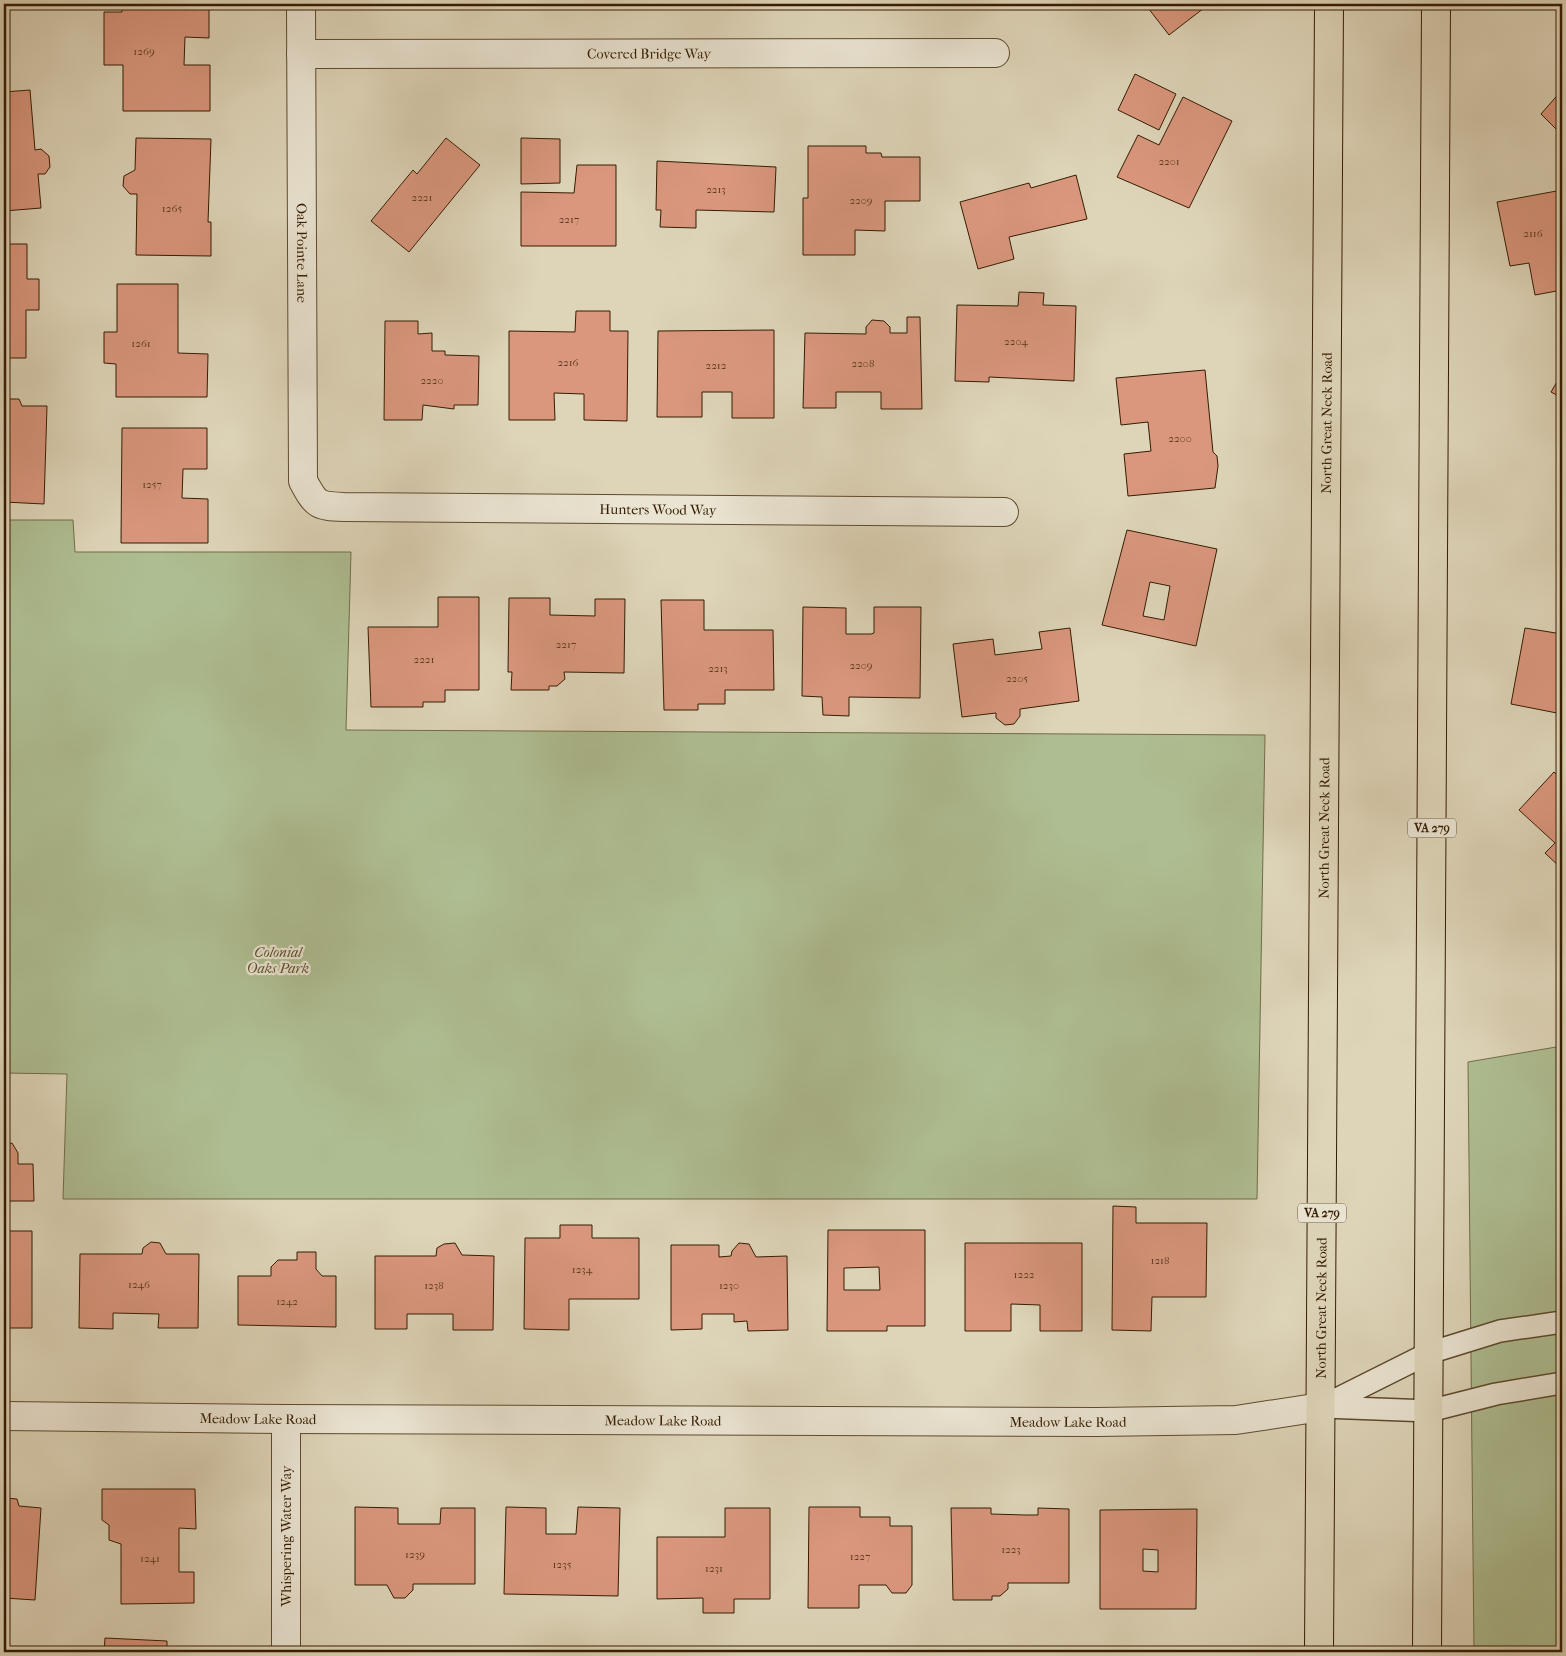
<svg xmlns="http://www.w3.org/2000/svg" width="1566" height="1656" font-family="'IM FELL French Canon',serif">
<style>
.green{fill:#aebe92;stroke:#726d49}
.building{fill:#da977e;stroke:#351c00;fill-rule:evenodd}
.lines{fill:none;stroke-linecap:round;stroke-linejoin:round}
.lane-casing{stroke:#5f4a2e;stroke-width:24}
.street-casing{stroke:#5f4a2e;stroke-width:30}
.primary-casing{stroke:#351c00;stroke-width:30}
.lane{stroke:#eae4d2;stroke-width:21}
.street{stroke:#eae4d2;stroke-width:28}
.primary{stroke:#ded5b9;stroke-width:28}
.labels{text-anchor:middle;stroke-width:4.5;stroke-linejoin:round;paint-order:stroke}
.number-label{font-size:11px;fill:#5e3b20}
.shield{fill:#eae4d2;stroke:#6b583f;stroke-width:1}
.shield-label{font-size:12px;font-weight:bold;fill:#351c00}
.street-label{font-size:14px;fill:#351c00;stroke:#eae4d2}
.park-label{font-size:14px;font-style:italic;fill:#594d2c;stroke:#eae4d2}
</style>
<rect width="100%" height="100%" fill="#ded5b9"/>
<filter id="stains"><feTurbulence type="fractalNoise" baseFrequency=".004" numOctaves="4"/><feColorMatrix values="0 0 0 0 .2 0 0 0 0 .09 0 0 0 0 .02 0 0 0 .5 -.17"/></filter>
<radialGradient id="worn" r=".72"><stop offset=".6" stop-color="#630" stop-opacity="0"/><stop offset="1" stop-color="#630" stop-opacity=".3"/></radialGradient>
<!-- green -->
<path class="green" d="M4,520H73L75,552H351L346,730L1265,735L1257,1199H63L67,1074L4,1073Z
M1562,1046V1652H1474L1468,1062Z"/>
<!-- building -->
<path class="building" d="M122,4H209V38L185,37L184,65H210V111H123V65H104V12H122Z
M1145,4H1200L1204,8L1169,35Z
M1135,74L1176,94L1159,130L1118,110Z
M30,90L35,150L41,149L49,156L50,167L45,174H38L41,208L4,211V92Z
M1562,90V135L1541,114Z
M1183,97L1232,121L1189,208L1117,177L1138,135L1159,145Z
M136,138L211,139L208,222H211V256L136,255L137,194H130L123,186L124,176L135,170Z
M446,138L480,165L409,252L371,221L413,170L417,174Z
M521,138L560,139V183L521,184Z
M808,146H866V153H881L882,157H920V201H885V231L855,230V255H803V198H808Z
M657,161L776,167L774,212L696,210V228L660,227L661,210H656Z
M577,165H616V246H521V192L574,193Z
M1076,175L1087,219L1009,237L1014,259L978,269L960,202L1029,183L1031,188Z
M1562,190V290L1535,295L1529,263L1510,266L1497,202Z
M4,244H27V279H39V310H26V358H4Z
M117,284H178V353L208,354L207,397H116V364L104,363V332H117Z
M1019,292L1044,293L1043,305L1076,306L1074,381L989,377V382L955,381L957,305L1018,306Z
M576,311H610V331H628L627,421L584,420V394L554,393L555,420H509V331L575,332Z
M907,317H920L922,409H881V392H836V408H803L805,333L866,334V327L872,320L884,321L890,327V333H907Z
M385,321H418V334L432,333V351H445V355L479,356L478,405H454V409L423,405L422,420H384Z
M774,330V418H732V392H702V417H657L658,331Z
M1205,370L1213,452L1217,456L1218,466L1215,488L1128,496L1124,454L1151,451L1148,422L1121,425L1116,378Z
M1562,373V398L1551,392Z
M7,399H19L22,406H47L44,504L4,502V404Z
M122,428H207V469H183L182,498L208,499V543H121Z
M1127,530L1217,549L1196,646L1102,625ZM1150,582L1170,586L1164,620L1143,616Z
M438,597H479V690H445V702H423V707H371L368,627H438Z
M509,598H550V615L595,616V599H625L624,673L564,672L565,679L557,686H549V690H511L512,672H508Z
M661,600H704V630H773L774,690H725V704H698V710H664Z
M803,607L846,608V634H871L874,633V607H921L920,698L849,697V716L823,715L822,697L802,696Z
M1070,628L1079,701L1020,709V716L1014,724L1005,725L996,718V713L962,717L953,644L993,639L995,655L1042,649L1039,632Z
M1525,628L1562,634V714L1511,704Z
M1554,772L1562,780V869L1545,853L1555,843L1519,810Z
M4,1082H6L7,1144L12,1143L18,1153V1164H33L34,1201H4Z
M1113,1206L1136,1207V1223H1207L1206,1297H1152L1151,1331L1112,1330Z
M560,1225H592V1238H639V1299H569V1330L524,1329L525,1238H560Z
M828,1230H925V1326H887V1331H827ZM879,1267L880,1290H844V1268Z
M4,1231H32V1328H4Z
M151,1242L160,1243L166,1254H199L198,1328H158L159,1314L113,1313V1329L79,1328L80,1254H142L143,1248Z
M455,1243L462,1255L494,1256L493,1330H453V1314H407V1329H375V1256H436L437,1248L444,1244Z
M739,1243L749,1244L756,1257L787,1256L788,1330L748,1331L747,1321L734,1322V1314H702V1329L671,1330V1245H719V1257L731,1256L732,1251Z
M965,1243H1082V1331H1040V1305L1011,1304V1331H965Z
M297,1252H316V1269L322,1276H336V1327L238,1325V1276H271V1267L278,1260H297Z
M102,1489H195L196,1529L179,1528V1572H194V1603L121,1604V1544L109,1540V1525L102,1520Z
M5,1498L17,1499L19,1506L41,1508L35,1600L4,1598V1500Z
M355,1507L398,1508V1524H440L441,1508H475V1584H413V1590L405,1598H394L387,1585H355Z
M506,1507L546,1508V1534H576L578,1507L620,1508L618,1596L504,1594Z
M809,1507H860V1517H890V1526H912V1585L906,1593H892L886,1585H859V1608H808Z
M725,1508H770V1599H734V1613H703V1598L657,1599V1537H725Z
M951,1508H991V1514L1025,1515H1038V1508L1069,1509V1583H1008V1589L1000,1596H992V1600H953Z
M1197,1509L1196,1609H1100V1510ZM1143,1549L1158,1550V1572L1143,1571Z
M105,1638L167,1641V1652H104Z
M638,1647V1652H615V1648Z"/>
<g class="lines">
<!-- lane casing -->
<g class="lane-casing">
<path id="lane" d="M1321,1407L1429,1353L1500,1331L1562,1322
M1324,1407L1429,1411L1496,1394L1562,1383"/>
</g>
<!-- street casing -->
<g class="street-casing">
<g id="street">
<path id="s1" d="M301,4L303,481C316,505 317,506 344,507L1004,512"/>
<path id="s2" d="M301,54L995,53"/>
<path id="s3" d="M4,1416L286,1419L1097,1422L1236,1420L1321,1407"/>
<path d="M286,1652V1419"/>
</g>
</g>
<!-- primary casing -->
<g class="primary-casing">
<g id="primary">
<path id="s4" d="M1319,1652L1329,4"/>
<path d="M1427,1652L1436,4"/>
</g>
</g>
<!-- lane -->
<use href="#lane" class="lane"/>
<!-- street -->
<use href="#street" class="street"/>
<!-- primary -->
<use href="#primary" class="primary"/>
</g>
<g class="labels">
<!-- number labels -->
<g class="number-label">
<text x="144" y="55">1269</text>
<text x="1169" y="165">2201</text>
<text x="716" y="193">2213</text>
<text x="422" y="201">2221</text>
<text x="861" y="204">2209</text>
<text x="172" y="212">1265</text>
<text x="569" y="223">2217</text>
<text x="1533" y="237">2116</text>
<text x="1016" y="345">2204</text>
<text x="141" y="347">1261</text>
<text x="568" y="366">2216</text>
<text x="863" y="367">2208</text>
<text x="716" y="369">2212</text>
<text x="432" y="384">2220</text>
<text x="1180" y="442">2200</text>
<text x="152" y="488">1257</text>
<text x="566" y="648">2217</text>
<text x="424" y="663">2221</text>
<text x="861" y="669">2209</text>
<text x="718" y="672">2213</text>
<text x="1017" y="682">2205</text>
<text x="1160" y="1264">1218</text>
<text x="582" y="1273">1234</text>
<text x="1024" y="1278">1222</text>
<text x="139" y="1288">1246</text>
<text x="434" y="1289">1238</text>
<text x="729" y="1289">1230</text>
<text x="287" y="1305">1242</text>
<text x="1011" y="1553">1223</text>
<text x="415" y="1558">1239</text>
<text x="860" y="1560">1227</text>
<text x="150" y="1562">1241</text>
<text x="562" y="1568">1235</text>
<text x="714" y="1572">1231</text>
</g>
<!-- shield labels -->
<g class="shield">
<rect x="1408" y="818.5" width="48" height="19" rx="4"/>
<rect x="1298" y="1203.5" width="48" height="19" rx="4"/>
</g>
<g class="shield-label">
<text x="1432" y="832">VA 279</text>
<text x="1322" y="1217">VA 279</text>
</g>
<!-- street labels -->
<g class="street-label">
<text dy="5" stroke="none"><textPath href="#s2" startOffset="348">Covered Bridge Way</textPath></text>
<text dy="5" stroke="none"><textPath href="#s1" startOffset="249">Oak Pointe Lane</textPath></text>
<text dy="5" stroke="none"><textPath href="#s4" startOffset="1229">North Great Neck Road</textPath></text>
<text dy="5" stroke="none"><textPath href="#s1" startOffset="844">Hunters Wood Way</textPath></text>
<text dy="5" stroke="none"><textPath href="#s4" startOffset="824">North Great Neck Road</textPath></text>
<text dy="5" stroke="none"><textPath href="#s4" startOffset="344">North Great Neck Road</textPath></text>
<text dy="5" stroke="none"><textPath href="#s3" startOffset="254">Meadow Lake Road</textPath></text>
<text dy="5" stroke="none"><textPath href="#s3" startOffset="659">Meadow Lake Road</textPath></text>
<text dy="5" stroke="none"><textPath href="#s3" startOffset="1064">Meadow Lake Road</textPath></text>
<text transform="translate(286 1536) rotate(-90)" y="5">Whispering Water Way</text>
</g>
<!-- park labels -->
<g class="park-label">
<text x="278" y="957">Colonial<tspan x="278" dy="16">Oaks Park</tspan></text>
</g>
</g>
<!-- margin -->
<rect width="1566" height="1656" fill="none" stroke="#ded5b9" stroke-width="20"/>
<rect x="5" y="5" width="1556" height="1646" fill="none" stroke="#351c00" stroke-width="2.5"/>
<rect x="10" y="10" width="1546" height="1636" fill="none" stroke="#351c00"/>
<rect width="100%" height="100%" filter="url(#stains)"/>
<rect width="100%" height="100%" fill="url(#worn)"/>
</svg>
